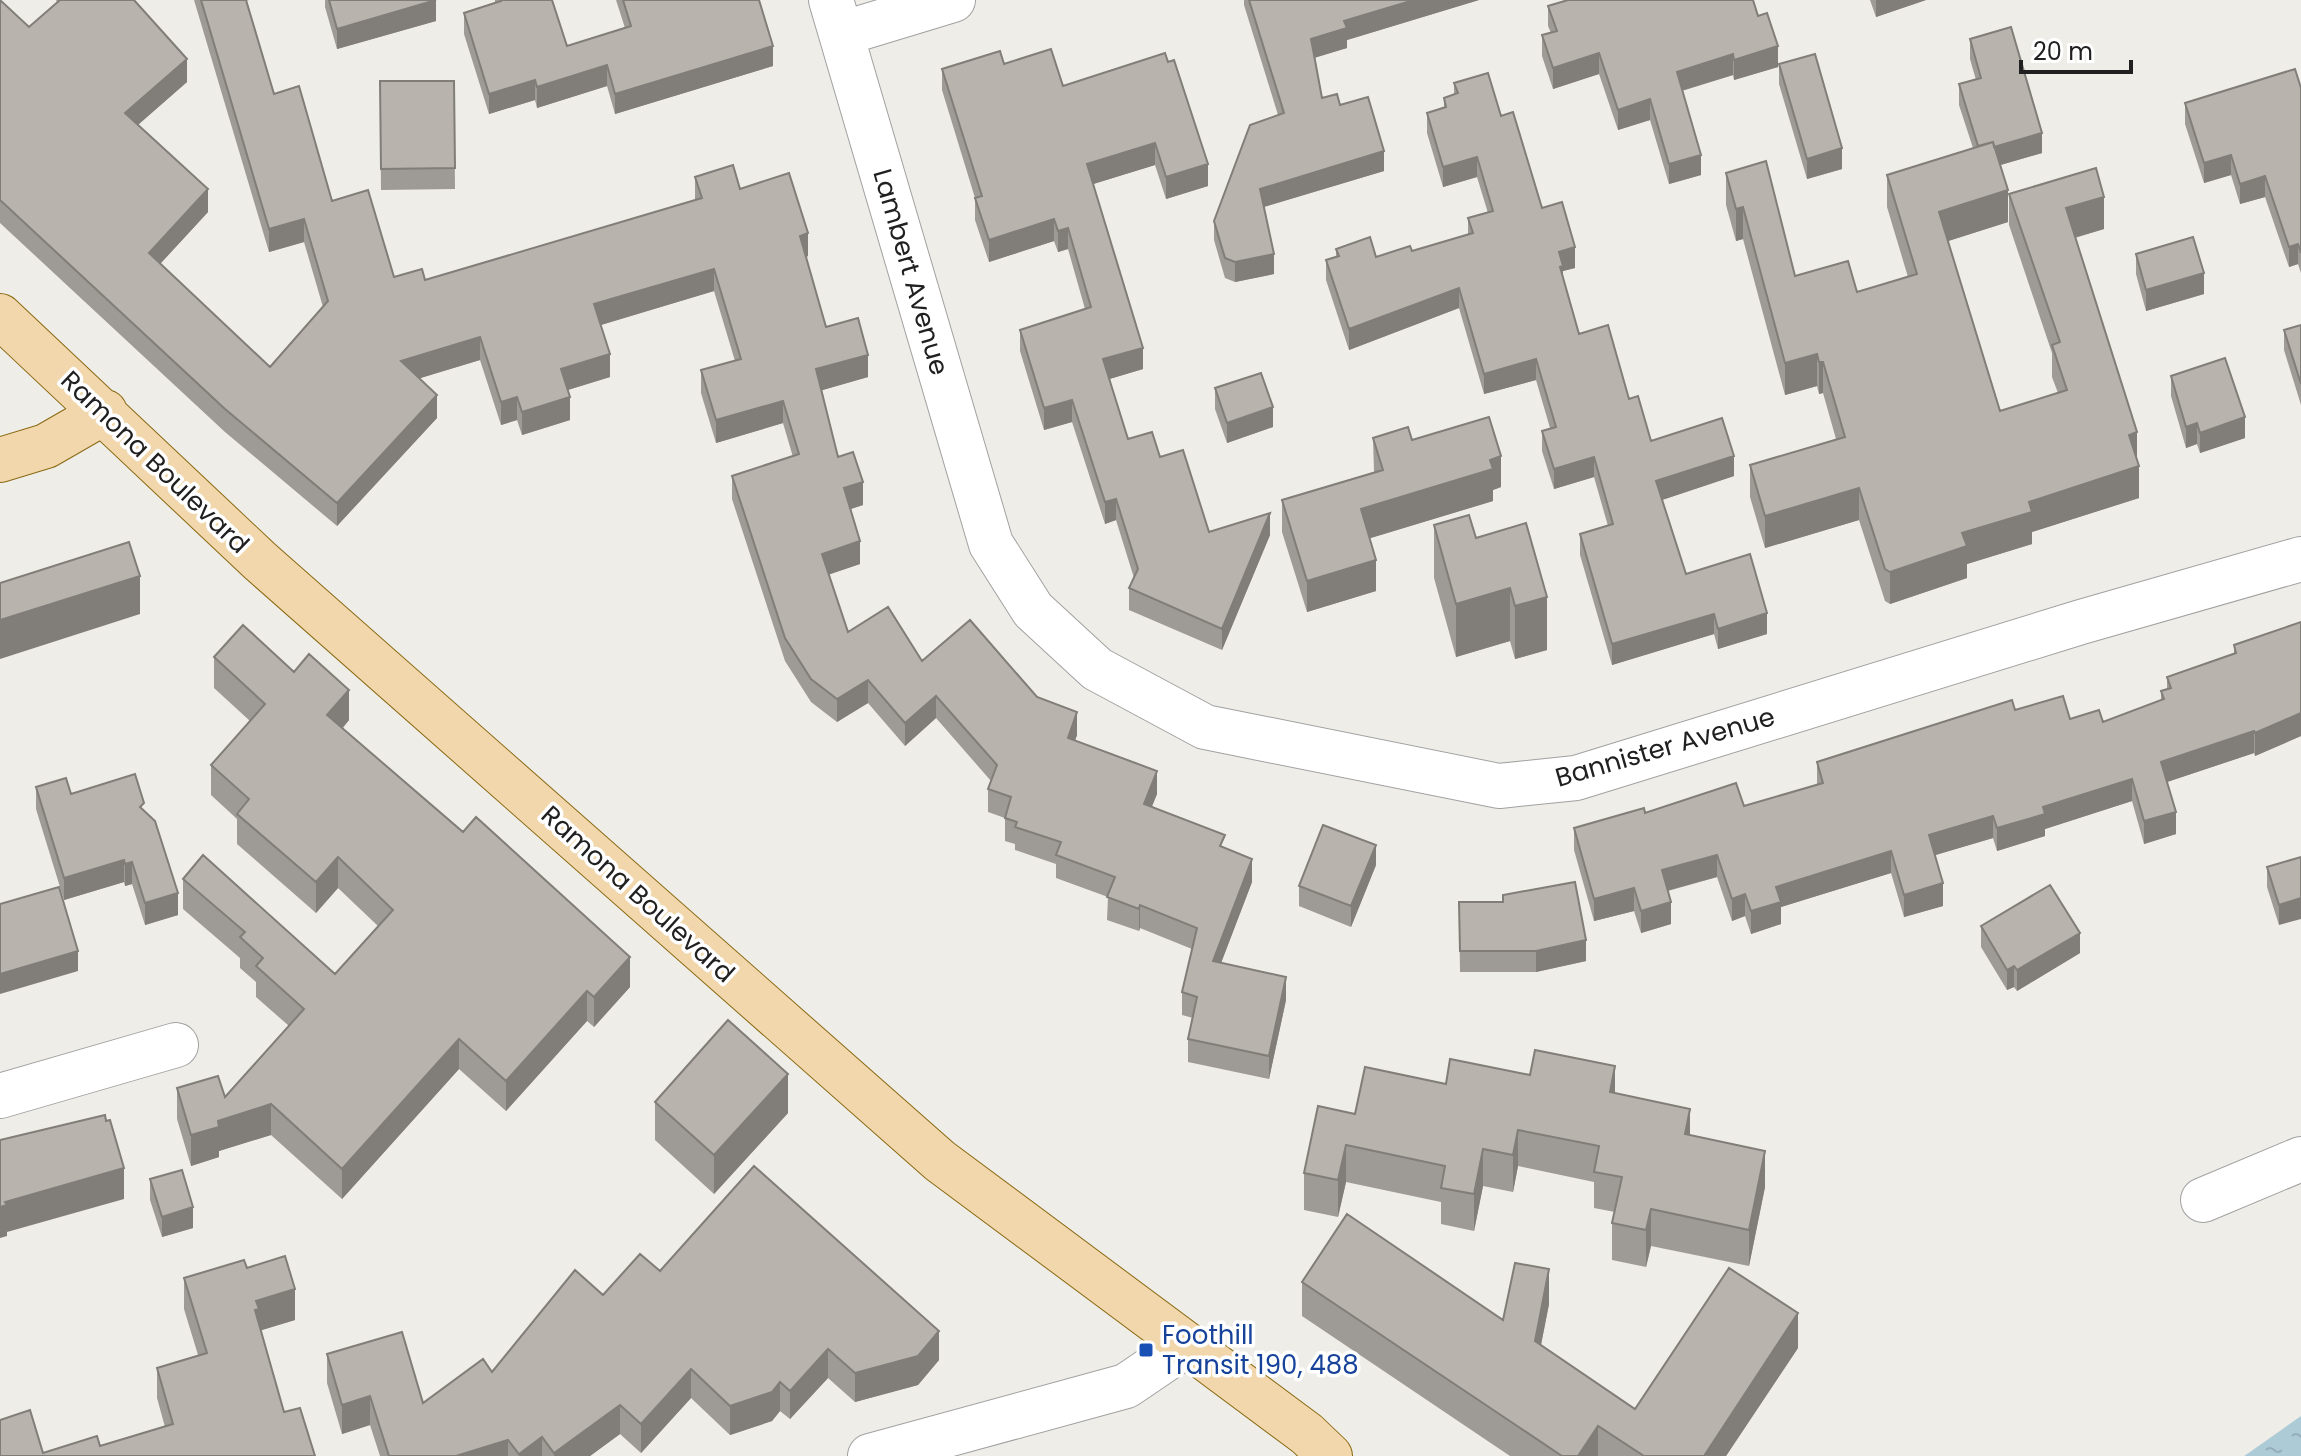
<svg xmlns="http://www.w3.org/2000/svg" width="2301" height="1456" font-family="Poppins,sans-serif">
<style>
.water{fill:url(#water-ripples)}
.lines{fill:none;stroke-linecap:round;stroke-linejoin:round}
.minor-casing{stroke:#a1a1a1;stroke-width:46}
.major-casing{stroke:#896913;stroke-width:46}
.minor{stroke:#fff;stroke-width:44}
.major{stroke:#f1d7ab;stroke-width:44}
.wall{fill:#9e9a95}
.shaded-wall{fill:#817d79}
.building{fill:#b8b3ad;stroke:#817d79;stroke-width:2}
.transit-dot{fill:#1a4fb4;stroke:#fff;stroke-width:3}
.labels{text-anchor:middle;stroke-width:7;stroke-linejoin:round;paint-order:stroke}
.street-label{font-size:26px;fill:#202020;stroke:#fff}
.transit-label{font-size:26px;fill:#164399;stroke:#fff;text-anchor:start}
</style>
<defs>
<pattern id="water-ripples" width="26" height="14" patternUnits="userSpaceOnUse" patternTransform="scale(2)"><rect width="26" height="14" fill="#adcbd7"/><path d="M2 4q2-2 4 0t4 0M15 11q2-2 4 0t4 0" fill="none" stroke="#95aeb8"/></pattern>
</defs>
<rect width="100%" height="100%" fill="#efede7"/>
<!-- water -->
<path class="water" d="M2301,1416V1456H2244L2250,1452Z"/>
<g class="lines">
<!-- minor casing -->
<g class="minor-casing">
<path id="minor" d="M831,0L991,544L1033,610L1097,669L1205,727L1499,786L1576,778L2081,622L2301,559
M841,34L953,0
M0,1096L176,1045
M2203,1200L2301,1159
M870,1456L1126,1386L1185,1346"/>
</g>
<!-- major casing -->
<g class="major-casing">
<path id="major" d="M0,316L260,561L940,1161L1307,1434L1330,1456
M0,460L46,446L105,412"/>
</g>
<!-- minor -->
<use href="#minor" class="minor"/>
<!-- major -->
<use href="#major" class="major"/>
</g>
<!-- wall -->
<path class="wall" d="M0,0L29,27L57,2L56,0H134L187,82L138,125L208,212L160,264L270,367L323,307L304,242L269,252L194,0H249L246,1L274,94L332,201L394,277L425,280L695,200V177L740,189L808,256L806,257L826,327L868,377L822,390L838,457L863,505L851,509L860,564L829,574L848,632L922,661L1037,697L1077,735L1075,740L1157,794L1152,806L1225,848L1252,882L1221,963L1286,1000L1269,1079L1188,1062V1039L1193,1018L1182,1015V992L1192,949L1140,928L1139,931L1107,920L1108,897L1056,878V864L1015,850V844L1005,841V818L988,812V789L991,781L936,718L905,746L868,703L837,722L811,702L785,661L732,499V476L793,457L783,423L716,443L701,393V370L735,361L714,291L601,325L610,377L568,390L570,420L522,435L517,420L501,425L480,360L420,378L437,418L337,526L225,432L0,223Z
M325,0H436V21L337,49L325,7Z
M495,0H552L567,46L625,28L616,0H759L773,66L615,114L607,86L537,108L535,100L489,114L464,34V13L495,3Z
M1244,0H1479L1347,40V48L1315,57L1322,98L1340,105L1384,171L1264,207L1274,274L1235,282L1225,278L1214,240V221L1278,115L1244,5Z
M1870,0H1926L1876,17Z
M1548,6L1758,16L1778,67L1734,80L1733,75L1682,91L1701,175L1669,184L1650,120L1618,130L1599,74L1553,89L1542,56V35L1551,33L1548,26Z
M1970,39L2042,153L2000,165L2008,222L1948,241L2000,411L2058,393L2052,377V353L2009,225V194L2104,229L2075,238L2137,459L2139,498L2032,532V544L1967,564V578L1890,604L1885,601L1859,520L1765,548L1750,497V465L1836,439L1823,393L1819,394L1817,386L1785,395L1743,239L1736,241L1726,205V173L1795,276L1857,292L1908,277L1887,207V175L1973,148L1959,105V84L1976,80L1970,59Z
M1165,53L1208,186L1166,199L1155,165L1093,184L1143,369L1109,379L1128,439L1160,457L1209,532L1270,535L1222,650L1129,610V588L1134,578L1116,520L1105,524L1072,422L1044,430L1020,351V330L1085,309L1068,249L1058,252L1054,241L989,262L975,220V198L942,90V69L1004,64L1063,86Z
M1779,64L1842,169L1807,179L1779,84Z
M380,81H454L455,189L381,190Z
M1454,83L1501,116L1542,208L1575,268L1563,271V280L1579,334L1629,399L1651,441L1734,476L1662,500L1686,574L1767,634L1718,649L1714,634L1612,665L1580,555V534L1608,526L1594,477L1554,489L1542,451V431L1550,428L1536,380L1484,394L1459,308L1349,350L1326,280V260L1336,257V249L1376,257L1412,251L1468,235V218L1488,213L1477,177L1443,187L1427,133V113L1444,107V98L1454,94Z
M2301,88V273L2298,264L2289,267L2265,197L2240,204L2231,175L2204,183L2185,124V103Z
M2136,254L2204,294L2146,311L2136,274Z
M2301,325V405L2284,350V330Z
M2171,376L2245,438L2200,453L2197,444L2186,448L2171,396Z
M1215,388L1273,427L1227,443L1215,409Z
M1373,438L1412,440L1501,487L1493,490V501L1370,538L1376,591L1307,612L1282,532V500L1374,472Z
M1526,523L1547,650L1515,659L1510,641L1456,657L1434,578V525L1476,538Z
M2301,622V736L2255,756L2254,753L2167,782L2176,834L2144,844L2132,801L2045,829V836L1997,851L1993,838L1935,855L1943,906L1904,917L1891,873L1781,907V924L1751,934L1745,916L1732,921L1717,877L1668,891L1671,924L1641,933L1634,911L1594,921L1574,850V828L1645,813L1744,806L1817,785V762L2015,710L2070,719L2103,722L2161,700V691L2167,689V677L2234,654V645Z
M214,657L294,672L349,720L343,728L630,987L594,1027L587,1021L506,1111L459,1069L342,1199L271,1135L219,1151V1157L191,1166L177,1119V1088L225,1097L289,1026L256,997V982L240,968V958L183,909V879L335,974L378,926L338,888L316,913L237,844V819L211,795V765L250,721L214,688Z
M36,787L144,811L178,915L145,925L132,884L125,886L124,882L64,900L36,809Z
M2301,857L2279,925L2267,887V867Z
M1376,865L1351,927L1299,906V886Z
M1459,902L1586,961L1536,972H1460Z
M1981,926L2080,953L2017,991L2014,987L2007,990L1981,947Z
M1446,1084L1615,1094L1690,1135L1765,1187L1749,1266L1651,1246L1646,1267L1612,1260V1223L1615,1212L1594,1208V1182L1518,1166L1513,1192L1483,1186L1474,1231L1441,1224V1202L1346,1182L1338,1217L1304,1210V1173L1355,1114Z
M655,1102L788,1113L714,1194L655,1140Z
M150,1179L193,1228L162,1237L150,1200Z
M247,1268L295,1320L261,1330L284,1412L315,1456L43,1453L100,1446L165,1427L157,1398V1368L198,1355L184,1309V1278Z
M660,1271L939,1360L918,1385L855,1402L828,1378L790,1419L780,1411L772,1421L730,1435L691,1398L641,1453L620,1434L590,1456H380L370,1425L342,1434L327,1383V1354L423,1403L492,1372L603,1295Z
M1302,1282L1503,1320L1549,1304L1541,1345L1635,1409L1798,1348L1726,1456H1510L1302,1316Z"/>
<!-- shaded-wall -->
<path class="shaded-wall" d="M436,0V21L337,49V29Z
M1414,0H1479L1347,40V48L1311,59V39L1344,21Z
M1876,0H1926L1876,17Z
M773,46V66L615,114V94Z
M1778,46V67L1734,80V60Z
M1599,53V74L1553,89V68Z
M1733,54V75L1677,92V72Z
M187,59V82L125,136V113Z
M607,65V86L537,108V87Z
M535,80V100L489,114V94Z
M1650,99V120L1618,130V110Z
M2042,133V153L1980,171V151Z
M1155,143V165L1087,186V164Z
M1842,148V169L1807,179V159Z
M1384,151V171L1260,208V189Z
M1701,155V175L1669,184V164Z
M2231,155V175L2204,183V163Z
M1477,157V177L1443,187V167Z
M1208,164V186L1166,199V177Z
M2265,176V197L2240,204V184Z
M208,189V212L149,276V253Z
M2008,190V222L1939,244V212Z
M2104,197V229L2066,240V208Z
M1743,207V239L1736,241V209Z
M304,219V242L269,252V229Z
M1054,219V241L989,262V240Z
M1068,228V249L1058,252V231Z
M808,233V256L800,259V236Z
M2298,244V264L2289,267V247Z
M1575,247V268L1563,271V286L1560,287L1559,252Z
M1274,254V274L1235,282V262Z
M714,269V291L594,327V304Z
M2204,273V294L2146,311V290Z
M1459,288V308L1349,350V329Z
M480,337V360L401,384V361Z
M1143,348V369L1103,381V359Z
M610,354V377L561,392V369Z
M1817,354V386L1785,395V363Z
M868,355V377L816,392V369Z
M1536,359V380L1484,394V374Z
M1819,362H1823V393L1819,394Z
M437,395V418L337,526V503Z
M517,397V420L501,425V402Z
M570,397V420L522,435V412Z
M1072,400V422L1044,430V408Z
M783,401V423L716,443V420Z
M1273,407V427L1227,443V423Z
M2245,417V438L2200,453V433Z
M2197,423V444L2186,448V427Z
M2137,432V464L2129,435Z
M1501,456V487L1493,490V501L1361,541V509Z
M1734,456V476L1656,502V481Z
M1594,457V477L1554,489V469Z
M2139,466V498L2032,532V544L1967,564V578L1890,604V572L1962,533L2029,502Z
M863,482V505L844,511V488Z
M1859,488V520L1765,548V516Z
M1116,499V520L1105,524V502Z
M1270,513V535L1222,650V629Z
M860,541V564L822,577V554Z
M1376,560V591L1307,612V581Z
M140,576V614L0,659V620Z
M1510,588V641L1456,657V604Z
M1547,597V650L1515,659V606Z
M1767,613V634L1718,649V629Z
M1714,614V634L1612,665V644Z
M868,680V703L837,722V699Z
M349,690V720L327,745V715Z
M936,696V718L905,746V723Z
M1077,712V735L1068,761V738Z
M2301,713V736L2255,756V733Z
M2254,731V753L2161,784V762Z
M1157,771V794L1144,826V804Z
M2132,779V801L2045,829V836L1997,851V828L2043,807Z
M2176,812V834L2144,844V821Z
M1993,816V838L1929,857V835Z
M1376,845V865L1351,927V906Z
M1891,851V873L1781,907V924L1751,934V911L1776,887Z
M1717,855V877L1662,892V870Z
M338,857V888L316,913V882Z
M1252,859V882L1213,984V961Z
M124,860V882L64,900V878Z
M132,862V884L125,886V864Z
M1943,883V906L1904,917V895Z
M1634,888V911L1594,921V899Z
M178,893V915L145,925V903Z
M1745,894V916L1732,921V899Z
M2301,898V919L2279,925V905Z
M1671,902V924L1641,933V911Z
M1140,905V928L1139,931V909Z
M2080,933V953L2017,991V970Z
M1586,940V961L1536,972V951Z
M78,951V971L0,994V974Z
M630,957V987L594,1027V997Z
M2014,966V987L2007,990V970Z
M1286,977V1000L1269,1079V1056Z
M587,991V1021L506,1111V1081Z
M459,1039V1069L342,1199V1169Z
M1615,1066V1103L1610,1092Z
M788,1074V1113L714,1194V1155Z
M271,1104V1135L219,1151V1157L191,1166V1135L218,1121Z
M1690,1109V1146L1685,1134Z
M1518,1130V1166L1513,1192V1155Z
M1346,1145V1182L1338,1217V1180Z
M1483,1149V1186L1474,1231V1194Z
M1765,1151V1187L1749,1266V1230Z
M124,1168V1199L7,1232V1236L0,1238V1207L5,1202Z
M193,1207V1228L162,1237V1217Z
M1651,1209V1246L1646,1267V1230Z
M1549,1269V1304L1535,1375V1341Z
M295,1289V1320L259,1331L255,1310L256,1301Z
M1798,1313V1348L1726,1456H1704Z
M939,1331V1360L918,1385L855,1402V1373Z
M828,1349V1378L790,1419V1391Z
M691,1369V1398L641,1453V1424Z
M780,1382V1411L772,1421L730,1435V1406Z
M370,1396V1425L342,1434V1405Z
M620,1405V1434L590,1456H554V1453Z
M1598,1426V1456H1578Z
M542,1437V1456H519V1454Z
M508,1440V1456H456Z"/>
<!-- building -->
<path class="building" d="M0,0L29,27L60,0H134L187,59L125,113L208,189L149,253L270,367L328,301L304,219L269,229L201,0H246L274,94L299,86L332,201L368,190L394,277L422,269L425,280L702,198L695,177L733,165L740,189L789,173L808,233L800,236L826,327L858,318L868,355L816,369L838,457L853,452L863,482L844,488L860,541L822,554L848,632L888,607L922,661L970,620L1037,697L1077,712L1068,738L1157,771L1144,804L1225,835L1220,846L1252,859L1213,961L1286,977L1269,1056L1188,1039L1197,997L1182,992L1197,928L1140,905L1139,909L1107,897L1115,877L1056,855L1061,842L1015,827L1017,822L1005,818L1011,797L988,789L997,765L936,696L905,723L868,680L837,699L811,679L785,638L732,476L799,454L783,401L716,420L701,370L741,359L714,269L594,304L610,354L561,369L570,397L522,412L517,397L501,402L480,337L401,361L437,395L337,503L225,409L0,200Z
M329,0H436L337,29Z
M501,0H552L567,46L631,26L623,0H759L773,46L615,94L607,65L537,87L535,80L489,94L464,13L501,1Z
M1249,0H1414L1344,21L1347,28L1311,39L1322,98L1337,94L1340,105L1368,97L1384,151L1260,189L1274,254L1235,262L1225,258L1214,221L1250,125L1284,113Z
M1568,0H1753L1758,16L1767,13L1778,46L1734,60L1733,54L1677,72L1701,155L1669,164L1650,99L1618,110L1599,53L1553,68L1542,35L1557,31L1548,6Z
M2011,27L2042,133L1994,147L1993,142L1978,146L1959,84L1981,78L1970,39Z
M1051,49L1063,86L1165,53L1168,62L1174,60L1208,164L1166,177L1155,143L1087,164L1143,348L1103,359L1128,439L1152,432L1160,457L1183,450L1209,532L1270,513L1222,629L1129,588L1138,569L1116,499L1105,502L1072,400L1044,408L1020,330L1091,307L1068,228L1058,231L1054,219L989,240L975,198L982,196L942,69L1000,51L1004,64Z
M1815,54L1842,148L1807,159L1779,64Z
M2295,69L2301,88V253L2298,244L2289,247L2265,176L2240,184L2231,155L2204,163L2185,103Z
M1488,73L1501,116L1513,112L1542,208L1562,202L1575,247L1559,252L1563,266L1560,267L1579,334L1608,325L1629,399L1638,396L1651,441L1722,418L1734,456L1656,481L1686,574L1750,554L1767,613L1718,629L1714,614L1612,644L1580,534L1613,524L1594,457L1554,469L1542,431L1556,427L1536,359L1484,374L1459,288L1349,329L1326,260L1339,256L1336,249L1370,237L1376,257L1410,246L1412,251L1473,233L1468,218L1493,211L1477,157L1443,167L1427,113L1446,107L1444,98L1458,93L1454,83Z
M380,81H454L455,168L381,169Z
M1993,142L2008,190L1939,212L2000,411L2067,390L2052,345L2060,342L2009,194L2096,168L2104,197L2066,208L2137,432L2129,435L2139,466L2029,502L2032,512L1962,533L1967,546L1890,572L1885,569L1859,488L1765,516L1750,465L1845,437L1823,362H1819L1817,354L1785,363L1743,207L1736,209L1726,173L1766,161L1795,276L1848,261L1857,292L1917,274L1887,175Z
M2193,237L2204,273L2146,290L2136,254Z
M2301,325V384L2284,330Z
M2225,358L2245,417L2200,433L2197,423L2186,427L2171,376Z
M1261,373L1273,407L1227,423L1215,388Z
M1489,417L1501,456L1490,460L1493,469L1361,509L1376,560L1307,581L1282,500L1383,470L1373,438L1408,427L1412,440Z
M1469,515L1476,538L1526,523L1547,597L1515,606L1510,588L1456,604L1434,525Z
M129,542L140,576L0,620V583Z
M2301,622V713L2255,733L2254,731L2161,762L2176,812L2144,821L2132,779L2043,807L2045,814L1997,828L1993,816L1929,835L1943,883L1904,895L1891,851L1776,887L1781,902L1751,911L1745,894L1732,899L1717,855L1662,870L1671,902L1641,911L1634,888L1594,899L1574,828L1644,808L1645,813L1736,783L1744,806L1823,783L1817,762L2012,700L2015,710L2063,696L2070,719L2099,710L2103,722L2164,699L2161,691L2171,688L2167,677L2236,653L2234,645Z
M243,625L294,672L309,654L349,690L327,715L463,832L476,817L630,957L594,997L587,991L506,1081L459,1039L342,1169L271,1104L218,1121L219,1127L191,1135L177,1088L218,1076L225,1097L304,1009L256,966L263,958L240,937L245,932L183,879L203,855L335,974L393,910L338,857L316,882L237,814L249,799L211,765L265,704L214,657Z
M135,774L144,803L140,807L155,821L178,893L145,903L132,862L125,864L124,860L64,878L36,787L66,778L71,794Z
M1323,825L1376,845L1351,906L1299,886Z
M2301,857V898L2279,905L2267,867Z
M1575,882L1586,940L1536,951H1460L1459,902H1503V895Z
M2050,885L2080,933L2017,970L2014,966L2007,970L1981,926Z
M59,887L78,951L0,974V904Z
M728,1020L788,1074L714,1155L655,1102Z
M1535,1050L1615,1066L1610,1092L1690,1109L1685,1134L1765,1151L1749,1230L1651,1209L1646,1230L1612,1223L1622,1177L1594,1172L1599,1146L1518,1130L1513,1155L1483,1149L1474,1194L1441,1188L1445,1166L1346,1145L1338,1180L1304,1173L1318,1106L1355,1114L1365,1067L1446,1084L1450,1059L1530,1075Z
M105,1115L106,1121L110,1120L124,1168L5,1202L7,1205L0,1207V1140Z
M754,1166L939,1331L918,1356L855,1373L828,1349L790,1391L780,1382L772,1392L730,1406L691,1369L641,1424L620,1405L554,1453L542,1437L519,1454L508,1440L456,1456H389L370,1396L342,1405L327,1354L402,1332L423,1403L483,1359L492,1372L575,1270L603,1295L640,1254L660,1271Z
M182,1170L193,1207L162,1217L150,1179Z
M1347,1214L1503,1320L1515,1263L1549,1269L1535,1341L1635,1409L1729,1268L1798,1313L1704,1456H1644L1598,1426L1578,1456H1562L1302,1282Z
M285,1256L295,1289L256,1301L259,1309L255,1310L284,1412L300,1408L315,1456H0V1420L30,1410L43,1453L97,1436L100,1446L173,1424L157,1368L207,1353L184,1278L244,1260L247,1268Z"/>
<!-- markers -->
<rect class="transit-dot" x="1138" y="1342" width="16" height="16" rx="4"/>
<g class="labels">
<!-- street labels -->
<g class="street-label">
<text transform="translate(911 272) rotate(74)" y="9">Lambert Avenue</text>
<text transform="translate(155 462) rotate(44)" y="9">Ramona Boulevard</text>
<text transform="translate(1665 747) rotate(-16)" y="9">Bannister Avenue</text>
<text transform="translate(638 894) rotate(42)" y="9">Ramona Boulevard</text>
</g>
<!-- transit labels -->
<g class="transit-label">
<text x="1162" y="1344">Foothill<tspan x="1162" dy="30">Transit 190, 488</tspan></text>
</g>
</g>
<!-- scale -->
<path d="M2021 60v12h110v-12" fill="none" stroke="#202020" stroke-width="4"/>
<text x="2033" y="60" font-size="24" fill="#202020" stroke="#ffffff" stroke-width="6" paint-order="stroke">20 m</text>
</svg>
